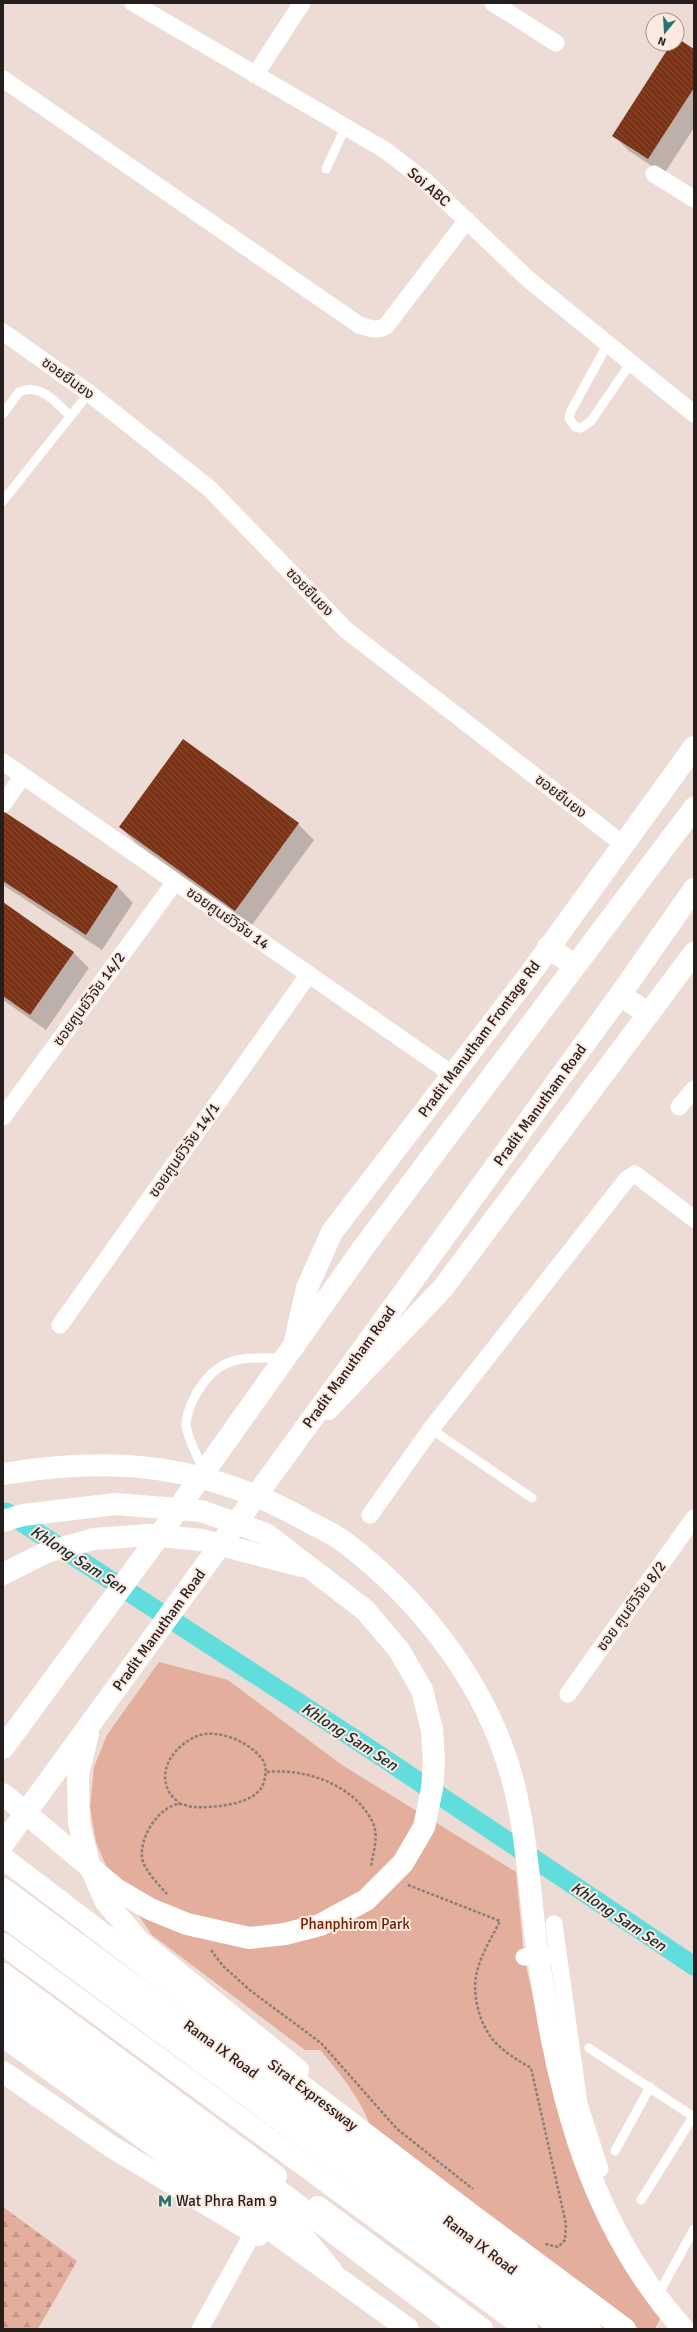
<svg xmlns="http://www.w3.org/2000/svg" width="697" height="2332" font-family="Signika,'Noto Sans Thai',sans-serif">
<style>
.green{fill:#e3ae9b}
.forest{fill:url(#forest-firs)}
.shadow{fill:#0003}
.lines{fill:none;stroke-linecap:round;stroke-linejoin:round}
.canal{stroke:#60dddc;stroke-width:19}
.building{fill:url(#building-back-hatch)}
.path{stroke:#8a7e79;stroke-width:2.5;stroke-dasharray:3 2;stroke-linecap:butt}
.service{stroke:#fff;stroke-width:9}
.minor{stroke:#fff;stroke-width:17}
.tertiary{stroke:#fff;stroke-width:22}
.secondary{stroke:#fff;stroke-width:22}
.primary{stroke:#fff;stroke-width:22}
.motorway{stroke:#fff;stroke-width:22}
.labels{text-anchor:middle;stroke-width:4;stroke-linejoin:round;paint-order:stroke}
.street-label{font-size:15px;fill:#251e1c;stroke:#fbe9e2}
.park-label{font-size:15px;fill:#6d2300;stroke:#fbe9e2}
.poi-label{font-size:15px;fill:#251e1c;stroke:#fbe9e2;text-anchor:start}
.water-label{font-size:16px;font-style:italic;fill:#1b3131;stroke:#fbe9e2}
</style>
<defs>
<pattern id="forest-firs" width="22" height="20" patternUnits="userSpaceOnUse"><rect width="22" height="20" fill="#e3ae9b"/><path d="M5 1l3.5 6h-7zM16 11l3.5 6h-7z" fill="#c39585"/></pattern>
<pattern id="building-back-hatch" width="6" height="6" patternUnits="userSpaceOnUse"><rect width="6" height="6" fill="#7c3213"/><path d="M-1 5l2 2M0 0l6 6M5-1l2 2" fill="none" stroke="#894e35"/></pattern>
</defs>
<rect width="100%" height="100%" fill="#eddcd5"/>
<!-- green -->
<path class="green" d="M159,1662L228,1680L342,1765L516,1872L524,1957L548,2061L661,2317L655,2329H640L608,2313L373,2134C363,2101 342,2076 320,2050H305L152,1935L107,1868L96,1842L90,1807L94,1767L107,1735Z"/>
<!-- forest -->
<path class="forest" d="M3,2207L77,2261L38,2329H3Z"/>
<!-- shadow -->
<path class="shadow" d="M677,39L694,50V128L664,174L629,151L613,135L672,44H677Z
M184,741L298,824L314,840L251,926L136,843L120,827Z
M4,813L118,887L133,903L102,950L3,885Z
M3,903L73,952L89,968L46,1030L3,1000Z"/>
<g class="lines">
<!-- canal -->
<path class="canal" d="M6,1512L373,1751L694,1966"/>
</g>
<!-- building -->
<path class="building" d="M677,38L694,49V88L648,159L612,136L671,44H677Z
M183,739L299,823L235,911L119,827Z
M3,811L118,886L86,935L3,881Z
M3,902L74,952L30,1015L3,996Z"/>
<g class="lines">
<!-- path -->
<path class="path" d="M267,1772C306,1768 355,1785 373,1823C379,1836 373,1853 371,1866
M408,1885L500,1921C492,1937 481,1954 477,1972C471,1994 480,2027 496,2043C507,2054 519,2061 531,2068L566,2224L565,2240L558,2247L545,2244
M167,1894C159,1885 143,1869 142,1857C140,1837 158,1807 179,1804C184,1804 189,1807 194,1807C213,1808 258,1805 264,1782C266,1774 267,1766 262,1759C250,1742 217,1728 197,1736C176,1745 158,1767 168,1790C170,1795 176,1800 180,1804
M211,1950L223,1966L251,1991L321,2043L397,2129L473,2189"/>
<!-- service -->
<path class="service" d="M326,169L345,128
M607,345L571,411L569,418L575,427L581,428L591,421L630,364
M3,414L19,392C40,382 57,403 70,416
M3,501L89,393
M431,1429L532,1498
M204,1471C198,1457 188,1440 186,1425C186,1415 191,1404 195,1396C218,1354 242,1358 284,1358
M589,2048L694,2117
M615,2151L650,2087
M641,2200L693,2117
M658,2295L694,2229"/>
<!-- minor -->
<path class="minor" d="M133,3L385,150L425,181L528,279L694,414
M493,3L556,43
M255,75L302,3
M3,79L359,325C369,328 376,332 386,326L467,220
M654,174L694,199
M3,332L89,393L210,489L346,630L624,845
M3,762L452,1074
M3,804L23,776
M679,1107L694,1089
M3,1117L175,882
M60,1325L309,974
M370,1515L431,1429L627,1179L635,1174L694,1219
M568,1694L694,1518
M554,1924L579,2104L600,2169
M524,1957L551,1956
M200,2329L259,2222"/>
<!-- tertiary -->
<path class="tertiary" d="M294,1346L307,1288L332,1232L530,974L694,747
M328,1409L443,1288L694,953"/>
<!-- secondary -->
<path class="secondary" d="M3,2012L269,2204L297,2229L331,2270"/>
<!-- primary -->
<path class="primary" d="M548,947L575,966
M620,995L649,1014
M88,1734L78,1775L79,1823L89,1864L106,1902L139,1941L298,2070
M3,1748L151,1547L366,1244L694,808
M3,1844L620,995L694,889
M3,1889L332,2132L590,2329
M3,1915L563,2329
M3,1944L527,2329
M3,1974L276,2176
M143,2113L181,2117
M318,2207L482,2329"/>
<!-- motorway -->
<path class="motorway" d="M3,1474C116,1455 209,1465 309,1522C322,1529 336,1535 347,1544C417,1598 476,1672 505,1755C525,1812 528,1874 535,1933C554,2078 583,2216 683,2329
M3,1521L23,1515L116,1504L201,1511L266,1534L365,1610L399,1650L422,1690L432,1730L434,1762L432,1789L424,1827L403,1863L366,1900L320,1925L285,1934L249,1938L187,1924L150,1909L116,1889L3,1794
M3,1574L47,1552L94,1539L149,1535L202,1540L302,1566
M3,1858L469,2213L625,2329
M3,1993L284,2195L461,2329
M3,2036L408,2329
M3,2072L112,2147L258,2235"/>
</g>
<!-- icons -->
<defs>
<g id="metro-bare" transform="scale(1.08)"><path d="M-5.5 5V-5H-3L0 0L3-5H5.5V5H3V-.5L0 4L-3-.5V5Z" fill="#287272" stroke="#fbe9e2" stroke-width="2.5" paint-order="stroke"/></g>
</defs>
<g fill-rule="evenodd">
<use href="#metro-bare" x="165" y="2201"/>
</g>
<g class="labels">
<!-- street labels -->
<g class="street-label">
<text transform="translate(429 187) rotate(41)" y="5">Soi ABC</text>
<text transform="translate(68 378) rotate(36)" y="5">ซอยยืนยง</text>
<text transform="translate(310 592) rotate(46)" y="5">ซอยยืนยง</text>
<text transform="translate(561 796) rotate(38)" y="5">ซอยยืนยง</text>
<text transform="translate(228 918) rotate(35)" y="5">ซอยศูนย์วิจัย 14</text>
<text transform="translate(89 999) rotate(-54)" y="5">ซอยศูนย์วิจัย 14/2</text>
<text transform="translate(479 1039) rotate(-53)" y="5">Pradit Manutham Frontage Rd</text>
<text transform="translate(540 1105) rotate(-54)" y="5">Pradit Manutham Road</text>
<text transform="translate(184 1150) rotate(-55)" y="5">ซอยศูนย์วิจัย 14/1</text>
<text transform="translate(349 1367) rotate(-54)" y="5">Pradit Manutham Road</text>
<text transform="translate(631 1606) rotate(-54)" y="5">ซอย ศูนย์วิจัย 8/2</text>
<text transform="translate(159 1630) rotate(-54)" y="5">Pradit Manutham Road</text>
<text transform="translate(221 2049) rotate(36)" y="5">Rama IX Road</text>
<text transform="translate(313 2095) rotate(37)" y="5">Sirat Expressway</text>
<text transform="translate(480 2245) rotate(37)" y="5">Rama IX Road</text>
</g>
<!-- park labels -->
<g class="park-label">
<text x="355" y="1929">Phanphirom Park</text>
</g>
<!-- poi labels -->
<g class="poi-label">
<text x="176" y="2206">Wat Phra Ram 9</text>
</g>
<!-- water labels -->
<g class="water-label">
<text transform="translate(79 1559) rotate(33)" y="6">Khlong Sam Sen</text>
<text transform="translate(350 1736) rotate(33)" y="6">Khlong Sam Sen</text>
<text transform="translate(619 1916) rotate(34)" y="6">Khlong Sam Sen</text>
</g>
</g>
<!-- border -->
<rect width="697" height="2332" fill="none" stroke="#251e1c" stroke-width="8"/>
<!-- north arrow -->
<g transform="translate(665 32) rotate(198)"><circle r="19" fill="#fbe9e2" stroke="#a59893"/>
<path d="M0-3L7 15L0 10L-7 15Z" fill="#287272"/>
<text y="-6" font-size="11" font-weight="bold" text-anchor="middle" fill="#251e1c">N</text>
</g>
</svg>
